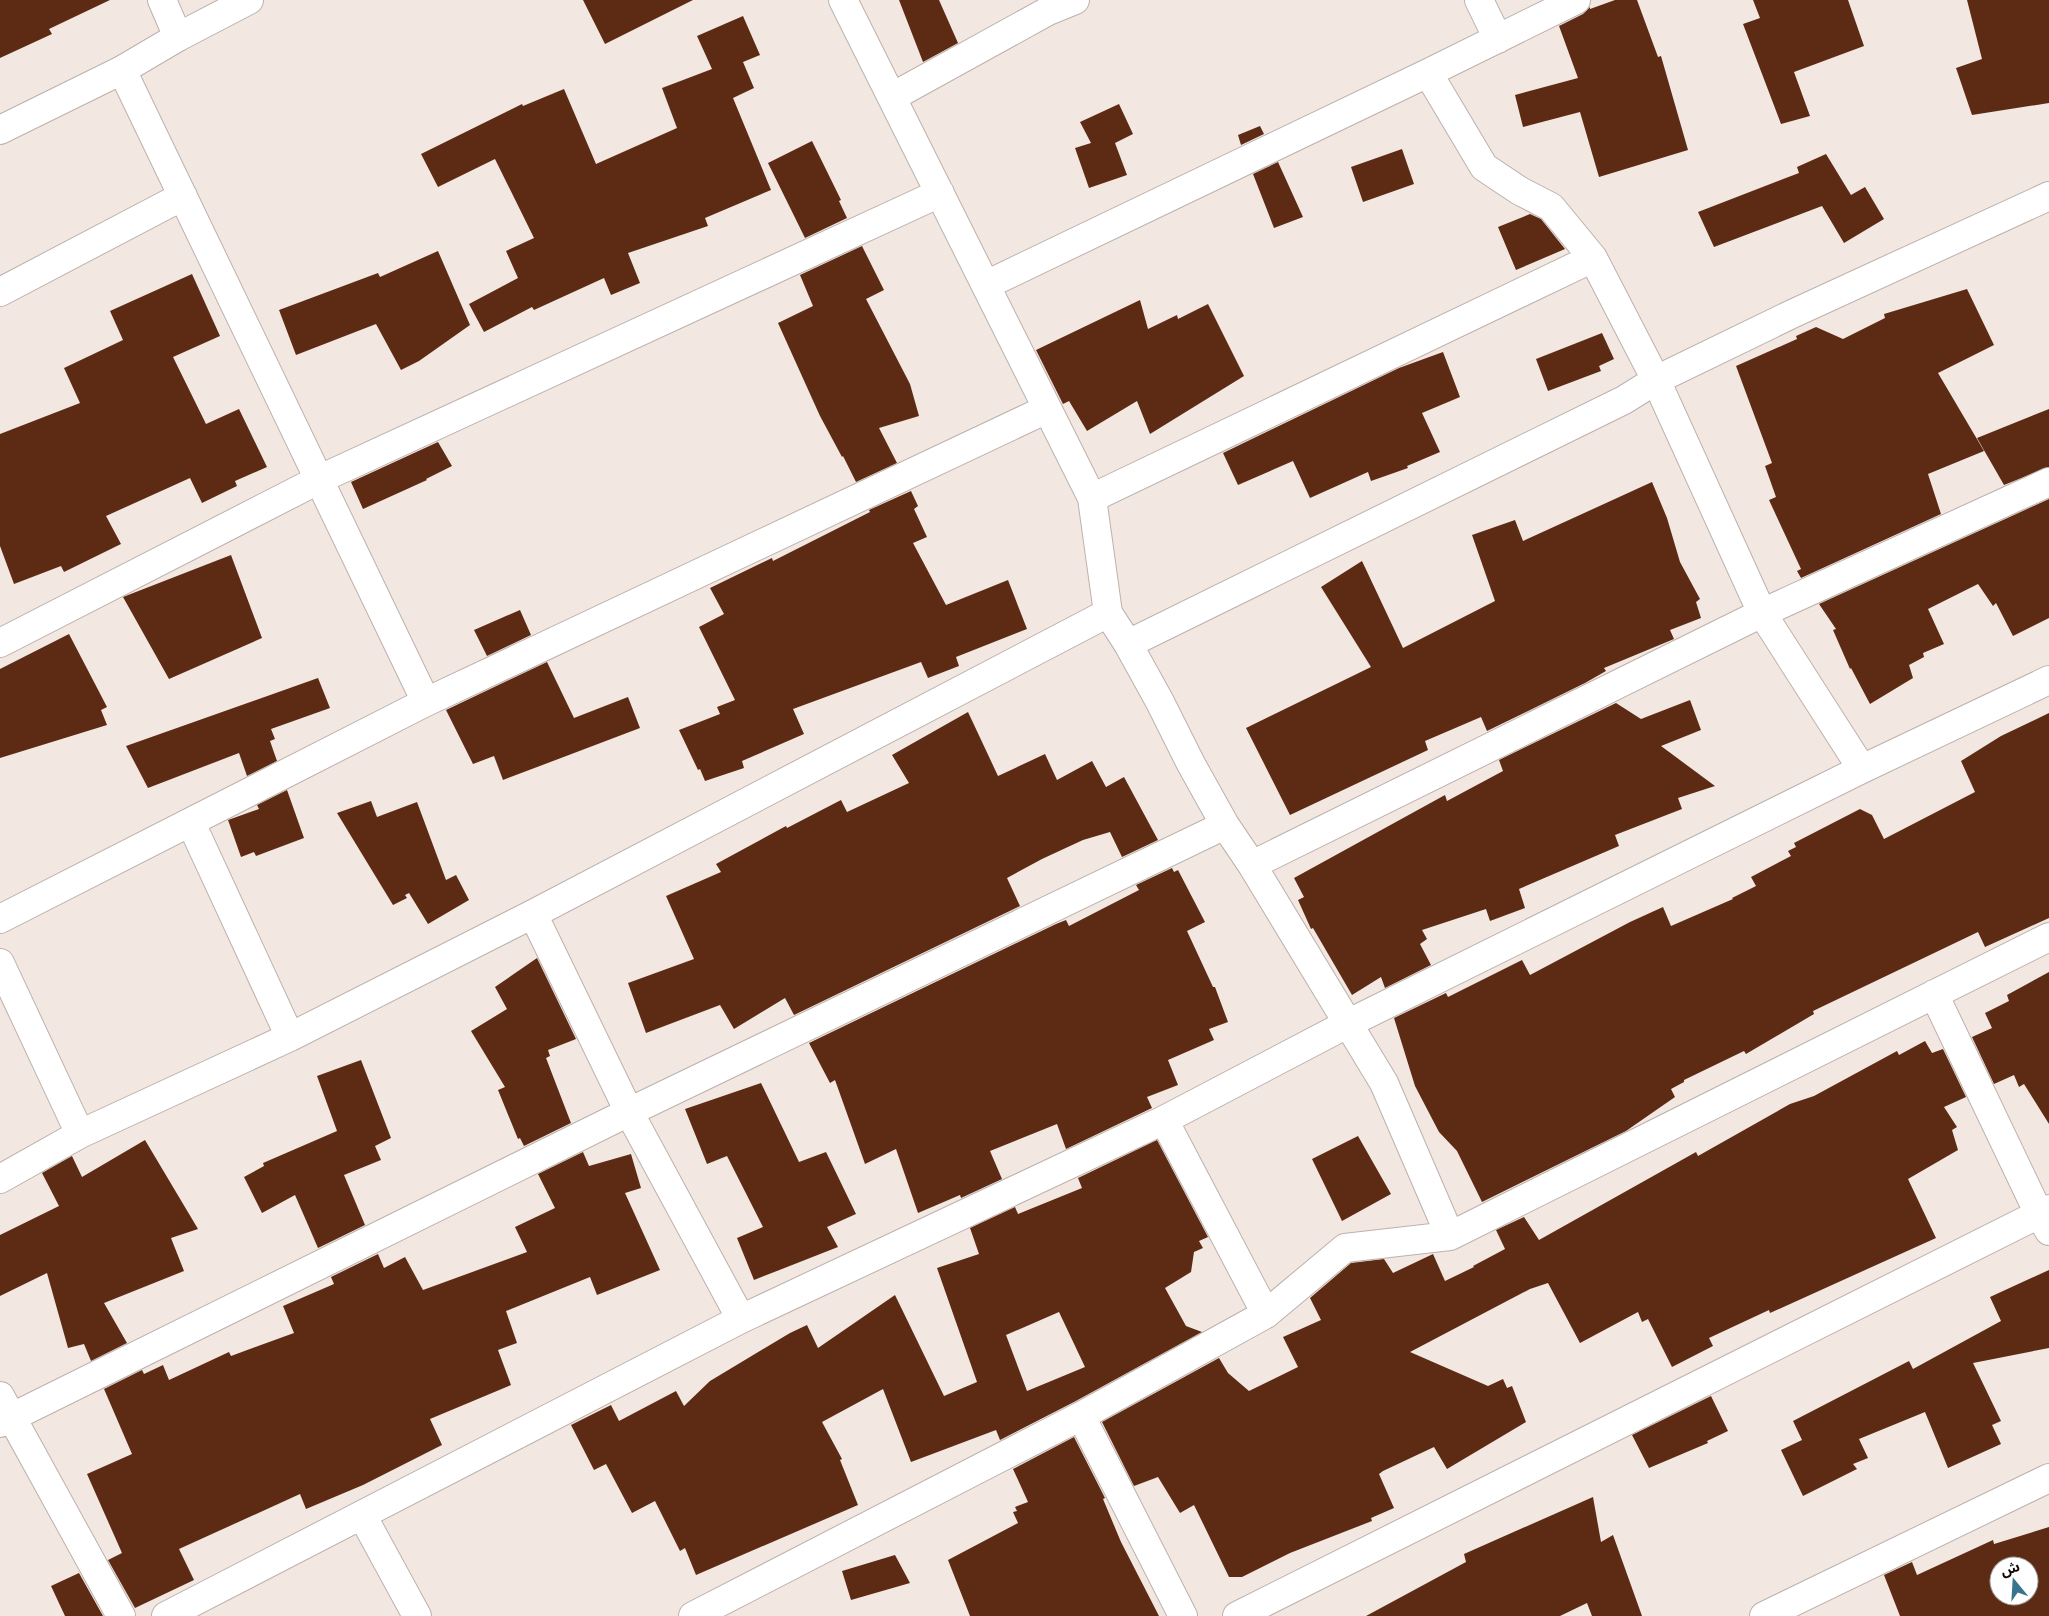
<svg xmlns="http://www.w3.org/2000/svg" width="2049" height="1616" font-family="Ubuntu,'Noto Sans Arabic',sans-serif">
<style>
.building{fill:#5d2b14;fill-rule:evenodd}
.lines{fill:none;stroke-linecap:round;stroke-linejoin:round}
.minor-casing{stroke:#bcb1ac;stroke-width:30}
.tertiary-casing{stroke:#bcb1ac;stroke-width:30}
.minor{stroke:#fff;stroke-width:28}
.tertiary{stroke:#fff;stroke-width:28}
</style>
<rect width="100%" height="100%" fill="#f3e7e2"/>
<!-- building -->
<path class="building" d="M0,0H110L49,29L52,34L0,58Z
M583,0H693L605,44Z
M899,0H939L958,43L923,62Z
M1615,0H1637L1658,57L1661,56L1688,150L1599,177L1580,112L1523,127L1515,95L1578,78L1559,26L1583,14L1590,7V9Z
M1753,0H1848L1864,46L1794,72L1810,116L1781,124L1743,24L1760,18Z
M1967,0H2049V103L1972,115L1956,68L1982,59Z
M743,16L760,55L743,62L754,88L733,98L771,190L705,218L708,226L628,253L640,283L611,295L604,278L534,310L532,307L484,332L469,304L518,278L506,251L534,238L495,159L438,187L421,154L522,104L523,106L564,89L596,164L677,128L662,88L712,69L697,36Z
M1119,104L1133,134L1115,143L1127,175L1089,188L1075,148L1091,143L1080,122Z
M1260,126L1264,134L1241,145L1238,135Z
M812,141L841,200L839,201L847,218L805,238L768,163Z
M1402,149L1414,184L1363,202L1351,167Z
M1826,154L1851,195L1865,187L1884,219L1844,243L1822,206L1714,247L1698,212L1799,173L1797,167Z
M1278,162L1303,217L1274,228L1253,174Z
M1530,214L1541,219L1565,249L1516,270L1498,227Z
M862,246L884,290L866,299L910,384L919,416L879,428L897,463L856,482L843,456L842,457L820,416L778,323L813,306L800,275Z
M438,251L470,325L419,361L401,370L376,324L296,355L279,310L378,273L380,277Z
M192,274L220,336L173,357L206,424L239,409L267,467L235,481L237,486L202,503L190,478L106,516L121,544L64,572L61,566L14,584L0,546V434L80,403L64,368L123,340L110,311Z
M1967,289L1994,345L1938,373L1984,451L1928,474L1941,514L1801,578L1797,571L1801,569L1769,500L1776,497L1765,466L1772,463L1736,366L1797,339L1796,336L1816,327L1843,339L1885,318L1884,314Z
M1140,300L1148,329L1177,315L1178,319L1208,304L1244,376L1150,434L1137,401L1087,431L1069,401L1063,404L1036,350Z
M1602,333L1614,359L1599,366L1601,371L1548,391L1536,359Z
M1443,352L1460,397L1422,413L1440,452L1407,466L1408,468L1371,481L1368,472L1310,498L1293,461L1238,485L1223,453L1399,368Z
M2049,409V467L2004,485L1977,438Z
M438,442L452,466L426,479L427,480L363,509L351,482Z
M1652,482L1667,518L1680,562L1700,599L1696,602L1701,618L1670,630L1674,639L1604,668L1606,671L1585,683L1487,731L1481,717L1425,741L1428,750L1290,815L1246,728L1371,667L1321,587L1362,561L1403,648L1495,601L1472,535L1515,520L1523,541Z
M911,491L918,506L914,509L927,537L913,543L946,605L1008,580L1027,629L956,657L959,666L928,678L921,662L793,709L804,734L742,761L744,768L705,781L700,769L698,770L679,730L720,714L717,707L735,700L699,627L724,614L710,588L772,558L773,561L870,512L869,510Z
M2049,499V618L2013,636L1996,603L1993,606L1978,584L1928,609L1944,644L1923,653L1924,657L1909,665L1913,678L1870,704L1851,668L1850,669L1833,630L1836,629L1819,604Z
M231,555L262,638L169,679L123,597Z
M520,610L531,635L487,656L474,630Z
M69,634L107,707L101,710L107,725L0,758V669Z
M547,662L574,718L628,697L640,728L503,780L494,756L473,764L446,710Z
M318,678L330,708L271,729L275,739L270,741L277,761L247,776L239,753L148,788L126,746Z
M1690,700L1701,730L1661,746L1715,786L1678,798L1682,809L1615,835L1619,846L1519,889L1525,908L1490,921L1486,909L1422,930L1427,939L1420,944L1431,965L1385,988L1381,977L1352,995L1313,928L1311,929L1298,900L1304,897L1294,878L1445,795L1447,801L1503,771L1499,760L1616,703L1641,719Z
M968,712L998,776L1045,754L1057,780L1092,761L1106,787L1124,777L1158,840L1122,857L1110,832L1083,840L1042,859L1007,878L1020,906L794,1015L785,998L734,1029L720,1005L646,1033L628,983L694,959L666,896L721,872L716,864L786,826L787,828L841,800L847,812L909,783L892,755Z
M2049,713V918L1985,947L1978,932L1813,1011L1814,1014L1746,1054L1744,1051L1684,1080V1082L1671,1089L1675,1097L1626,1131L1482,1202L1457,1151L1439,1132L1415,1086L1394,1018L1446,993L1448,997L1522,960L1530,975L1630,922L1663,907L1671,926L1733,899L1732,898L1756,886L1751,877L1791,856L1788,851L1796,847L1794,843L1860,809L1872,815L1884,839L1975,792L1961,761L2001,736Z
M287,790L304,838L256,856L254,852L241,857L228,820L259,809L257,805Z
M371,801L377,817L417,802L446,880L456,875L469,900L428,924L409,893L405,895L407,898L393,905L337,813Z
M1172,868L1174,872L1178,870L1205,922L1187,931L1213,987H1215L1228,1022L1209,1029L1214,1040L1168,1060L1178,1085L1147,1097L1152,1108L1066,1149L1057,1124L990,1151L1002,1179L961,1198L960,1195L918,1213L896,1149L865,1164L835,1080L830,1083L809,1043L1056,924L1066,920L1069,926L1139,890L1136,885Z
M537,958L576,1039L548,1050L550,1056L546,1058L571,1123L524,1146L520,1138L518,1139L498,1090L505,1087L471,1031L507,1009L495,987Z
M2049,972V1124L2024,1084L2019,1087L2014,1075L1994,1084L1972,1037L1992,1028L1985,1013L2009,1001L2007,995Z
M1925,1041L1932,1053L1943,1049L1966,1097L1944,1107L1957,1127L1952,1130L1958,1150L1908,1179L1936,1238L1770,1313L1769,1310L1709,1338L1713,1346L1672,1367L1648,1319L1642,1322L1638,1312L1580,1343L1548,1283L1530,1289L1410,1352L1488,1386L1503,1379L1507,1388L1512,1386L1526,1422L1447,1469L1434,1447L1383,1471L1379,1474L1394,1508L1371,1518L1372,1521L1290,1553L1242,1577H1229L1194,1505L1180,1513L1158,1477L1134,1486L1102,1422L1219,1358L1228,1373L1249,1391L1298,1367L1283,1337L1321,1320L1310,1298L1351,1263L1384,1259L1393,1273L1433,1254L1445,1281L1474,1267L1473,1266L1505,1249L1496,1230L1524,1217L1539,1240L1696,1152L1698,1156L1790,1104L1814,1096L1897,1051L1899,1055Z
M361,1060L391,1138L375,1146L381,1160L344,1175L365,1225L318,1248L295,1195L262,1213L244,1177L264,1166L263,1163L337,1131L317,1076Z
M761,1083L799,1162L826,1152L856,1214L827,1227L838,1247L754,1280L737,1238L763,1227L727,1156L707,1164L685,1109Z
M1358,1136L1391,1194L1342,1221L1312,1159Z
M145,1140L198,1229L171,1238L184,1271L104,1303L127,1343L91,1361L84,1344L68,1348L47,1273L0,1296V1235L59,1206L42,1173L72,1156L82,1177Z
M1157,1140L1208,1237L1199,1241L1203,1248L1194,1252L1191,1272L1165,1288L1186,1326L1202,1332L1074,1402L1000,1440L996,1430L911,1462L883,1389L822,1422L842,1459L840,1460L858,1505L696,1575L685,1548L680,1551L655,1501L632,1513L606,1464L594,1470L571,1425L611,1405L619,1421L676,1391L684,1406L710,1381L790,1333L807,1325L818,1348L895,1295L944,1396L977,1382L937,1268L979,1254L970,1228L1015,1207L1018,1214L1082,1188L1078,1178ZM1059,1312L1085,1367L1027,1391L1006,1335Z
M583,1152L589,1166L631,1154L641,1188L625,1193L660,1270L597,1295L590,1277L506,1311L517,1343L498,1350L511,1385L430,1419L442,1445L363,1485L306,1509L300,1494L179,1549L194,1580L135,1608L108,1560L122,1553L87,1474L132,1454L104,1389L142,1370L144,1374L163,1365L169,1380L229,1352L231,1356L294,1333L283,1306L334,1284L331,1277L378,1254L384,1268L405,1257L423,1290L527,1252L515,1227L555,1208L538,1174Z
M2049,1270V1348L1973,1363L2001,1421L1992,1425L2001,1444L1948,1468L1925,1412L1859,1439L1868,1458L1853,1464L1857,1469L1803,1496L1781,1450L1802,1440L1793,1421L1909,1361L1913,1369L2001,1321L1990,1297Z
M1711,1396L1728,1431L1707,1441L1708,1443L1649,1468L1632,1435Z
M1074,1437L1105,1498L1103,1499L1121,1542L1159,1616H970L948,1560L1018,1523L1013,1512L1017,1511L1015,1507L1028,1502L1013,1469Z
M1593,1497L1601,1542L1613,1535L1642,1616H1592L1587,1603L1560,1616H1366L1466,1562L1464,1554Z
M2049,1527V1616H1900L1884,1575L1912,1562L1917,1575L1993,1540L1994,1544ZM1999,1566H2029V1596H1999Z
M895,1555L910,1583L851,1600L842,1571Z
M79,1573L103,1616H65L51,1586Z"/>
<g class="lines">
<!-- minor casing -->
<g class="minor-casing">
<path id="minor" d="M162,0L178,37
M843,0L1092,498L1108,613L1128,644L1160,702L1191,764L1225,825L1252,865L1384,1083L1450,1236
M1479,0L1498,39
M122,70L426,702
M1428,73L1484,167L1520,191L1551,207L1593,258L1656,380L1762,613L1862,769
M892,97L1048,11L1075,0
M986,285L1428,73L1576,0
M0,292L183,196
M1092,498L1593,258
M0,643L320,479L940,193
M1128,644L1624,400L1656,380L1792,314L2049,196
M191,823L290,1037
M1252,865L1762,613L2049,482
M533,914L629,1112L741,1319
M0,919L426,702L1047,409
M0,963L80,1134
M1934,994L2039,1214L2049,1231
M1164,1120L1266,1314
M0,1179L80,1134L290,1037L533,914L1108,613
M0,1396L121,1616
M1081,1416L1183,1616
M0,1423L629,1112L1225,825
M362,1515L417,1616
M166,1616L741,1319L1164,1120L1347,1024L1862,769L2049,680
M693,1616L1081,1416L1266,1314L1345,1248L1450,1236L2049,937
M1237,1616L2049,1209
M1764,1616L2049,1478"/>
</g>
<!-- tertiary casing -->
<g class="tertiary-casing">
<path id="tertiary" d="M0,130L122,70L178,37L249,0"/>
</g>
<!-- minor -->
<use href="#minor" class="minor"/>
<!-- tertiary -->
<use href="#tertiary" class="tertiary"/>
</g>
<!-- north arrow -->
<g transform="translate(2014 1581) rotate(342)"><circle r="24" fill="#ffffff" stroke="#9f9d9d"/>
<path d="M0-4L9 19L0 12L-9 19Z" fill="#39748d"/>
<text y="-8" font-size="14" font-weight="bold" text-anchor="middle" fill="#0e0a09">ش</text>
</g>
</svg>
